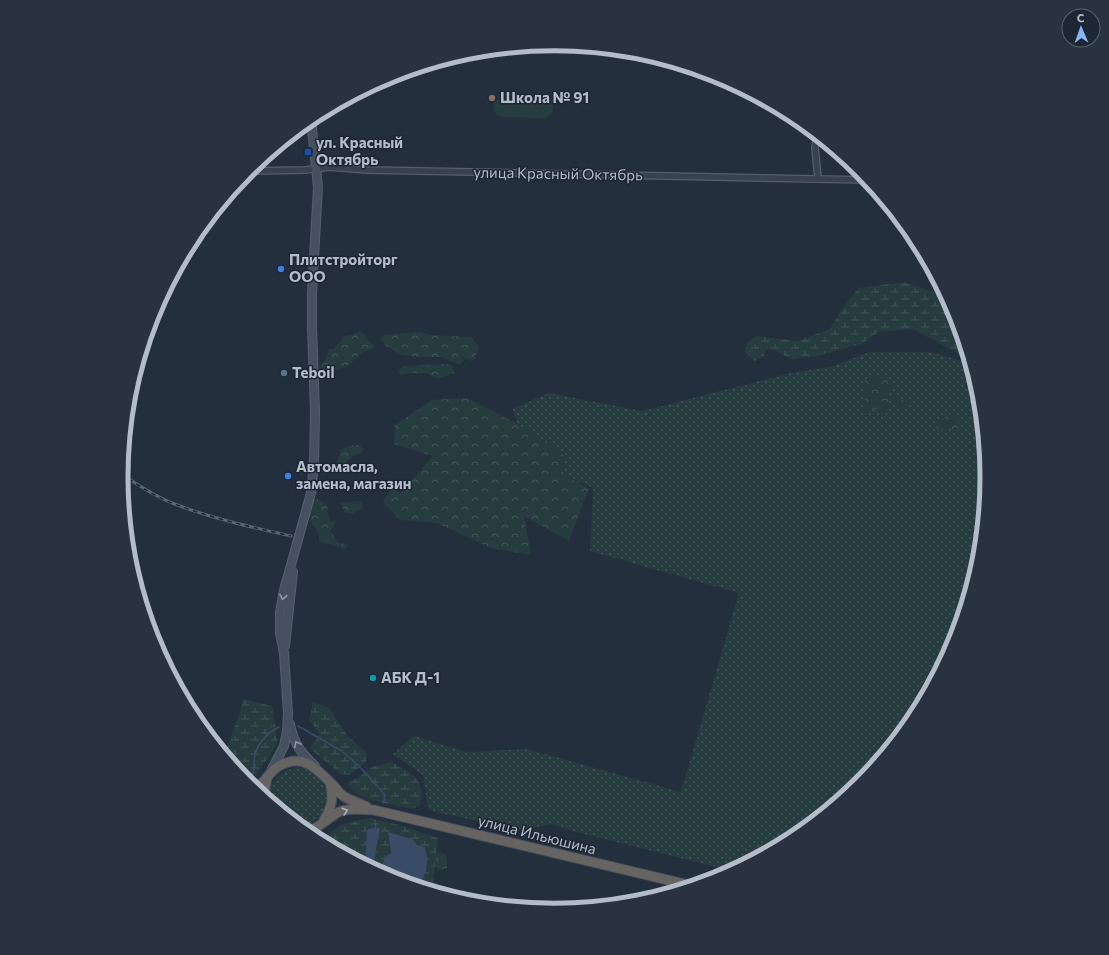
<svg xmlns="http://www.w3.org/2000/svg" width="1109" height="955" font-family="Commissioner,sans-serif">
<style>
.grass{fill:url(#grass-dots)}
.forest{fill:url(#forest-crowns)}
.wetland{fill:url(#wetland-marsh)}
.pitch{fill:#263c3f}
.water{fill:#394c67}
.lines{fill:none;stroke-linecap:round;stroke-linejoin:round}
.stream{stroke:#394c67;stroke-width:1.5}
.minor-casing{stroke:#565f6c;stroke-width:8}
.secondary-casing{stroke:#565f6c;stroke-width:10}
.trunk-casing{stroke:#434c59;stroke-width:11}
.minor{stroke:#38414e;stroke-width:5.5}
.secondary{stroke:#465061;stroke-width:8}
.trunk{stroke:#656462;stroke-width:9}
.rail-casing{stroke:#5a6575;stroke-width:3}
.rail{stroke:#1d2633;stroke-width:1.5;stroke-dasharray:4.5;stroke-linecap:butt}
.oneway{stroke:#8e96a5}
.oneway2{stroke:#a8afba}
.education-dot{fill:#8d6e63;stroke:#1d2633;stroke-width:1.5}
.transit-dot{fill:#1a4fb4;stroke:#1d2633;stroke-width:1.5}
.shop-dot{fill:#3f7fe0;stroke:#1d2633;stroke-width:1.5}
.service-dot{fill:#5c6f8a;stroke:#1d2633;stroke-width:1.5}
.culture-dot{fill:#0f9aa8;stroke:#1d2633;stroke-width:1.5}
.labels{text-anchor:middle;stroke-width:3;stroke-linejoin:round;paint-order:stroke}
.poi-label{font-size:15px;font-weight:bold;fill:#b4bcc9;stroke:#1d2633;text-anchor:start}
.street-label{font-size:15px;fill:#b4bcc9;stroke:#1d2633}
.rim{fill:none;stroke:#b4bcc9;stroke-width:5}
</style>
<defs>
<pattern id="grass-dots" width="8" height="8" patternUnits="userSpaceOnUse"><rect width="8" height="8" fill="#263c3f"/><path d="M2 2h.1M6 6h.1" fill="none" stroke="#435659" stroke-width="1.8" stroke-linecap="round"/></pattern>
<pattern id="forest-crowns" width="20" height="18" patternUnits="userSpaceOnUse"><rect width="20" height="18" fill="#263c3f"/><path d="M2 6a3 3 0 1 1 6 0M12 15a3 3 0 1 1 6 0" fill="none" stroke="#435659"/></pattern>
<pattern id="wetland-marsh" width="20" height="14" patternUnits="userSpaceOnUse"><rect width="20" height="14" fill="#263c3f"/><path d="M1 5h8M5 5V1M11 12h8M15 12V8" fill="none" stroke="#435659"/></pattern>
</defs>
<rect width="100%" height="100%" fill="#242f3e"/>
<!-- grass -->
<path class="grass" d="M869,352H932L971,364L980,393L988,478L980,562L955,644L915,719L861,784L795,838L733,871L572,831L553,824L519,830L440,813L428,809L423,775L393,754L414,736L467,752L527,749L681,792L739,593L590,551L593,488L563,475V454L518,424L512,409L549,393L642,411L791,373L834,366Z
M298,767C335,773 338,821 300,827L269,801C267,782 280,770 298,767Z"/>
<!-- forest -->
<path class="forest" d="M360,331L375,347C371,349 367,350 363,352C349,362 350,369 330,371L326,377L323,378L320,367L325,361L329,349H334L344,336L352,335Z
M420,332L430,335L471,337L479,347L475,358L472,361L465,359L460,365L442,357H417L398,354L385,345L380,338L384,335Z
M445,364L452,366L454,373L437,379L426,373H409L401,375L397,371L404,366Z
M870,375L887,379L892,383L885,418L877,408L871,412L865,411L864,382Z
M896,393L902,400L910,403L909,409L897,408L892,395Z
M467,398L518,424L563,454V475L589,488L569,541L524,516L531,555L491,548L437,523L400,520L383,502L392,488L401,493L433,456L394,444L395,425L432,400Z
M953,413L958,420L960,430C955,431 952,429 947,429C943,429 941,431 937,430L936,424L948,415Z
M358,445L364,449L361,453C347,457 350,462 340,467L337,461L341,450L347,446Z
M315,499L321,501L327,505L329,521L337,522L330,531L338,542L348,545L345,549L319,541V534C310,521 304,514 315,499Z
M361,501L363,508L351,514L344,512L341,503Z
M431,851L446,854L447,862V869H438L430,864Z"/>
<!-- wetland -->
<path class="wetland" d="M905,282L933,292L949,303L955,336L963,339L970,360L913,329L879,332L861,344L817,356L792,359L774,350L765,349L764,357L754,361L745,352L747,343L757,336L797,341L830,329L845,304L859,288Z
M243,699L272,706L278,743L255,777L247,783L220,750L227,748L240,712Z
M313,702L329,708L347,735L367,754L366,761L350,775L341,774L309,748L320,735L309,720Z
M392,762C411,774 427,778 420,805L412,809L366,799L354,792L347,784L360,776L372,767Z
M370,818L399,825L438,838L433,883L451,897L388,878L319,841L342,824Z"/>
<!-- pitch -->
<path class="pitch" d="M504,96L544,97L552,101C555,108 553,116 544,118L501,117C489,112 492,99 504,96Z"/>
<!-- water -->
<path class="water" d="M372,828H380L376,849L374,870L365,865L367,830Z
M388,832L412,839L417,845L425,847C429,865 427,869 420,886L421,888L388,878L383,875C382,867 382,857 391,853Z"/>
<g class="lines">
<!-- stream -->
<path class="stream" d="M298,726L342,751L359,766L385,795L383,803
M243,779L253,774C254,768 254,761 255,755C257,743 269,732 279,727
M375,830L376,824"/>
<!-- minor casing -->
<g class="minor-casing">
<path id="minor" d="M526,47L566,45
M817,135L815,148L818,178
M248,171L305,170L330,167L367,170L868,180"/>
</g>
<!-- secondary casing -->
<g class="secondary-casing">
<path id="secondary" d="M285,646L293,572
M290,724C294,744 300,752 315,766
M271,771L284,746L287,731L288,713L284,653L280,633V612L284,590L311,493L314,463L315,413L312,326V293L318,187L311,119"/>
</g>
<!-- trunk casing -->
<g class="trunk-casing">
<path id="trunk" d="M255,790C264,783 269,772 279,766C305,752 317,770 334,786C337,789 339,793 342,795C350,801 359,802 367,807
M263,796L267,779
M324,820C332,808 334,797 330,783
M306,832C319,829 327,818 339,812C350,807 362,810 374,810L693,886"/>
</g>
<!-- minor -->
<use href="#minor" class="minor"/>
<!-- secondary -->
<use href="#secondary" class="secondary"/>
<!-- trunk -->
<use href="#trunk" class="trunk"/>
<!-- rail casing -->
<g class="rail-casing">
<path id="rail" d="M121,474C138,485 154,496 172,503C210,518 251,527 291,536"/>
</g>
<!-- rail -->
<use href="#rail" class="rail"/>
</g>
<!-- one-way arrows -->
<defs><path id="oneway-chevron" d="M-2-3.5L2.5 0L-2 3.5" fill="none" stroke-width="1.6" stroke-linecap="round" stroke-linejoin="round"/></defs>
<g class="oneway">
<use href="#oneway-chevron" transform="translate(283 597) rotate(100)"/>
<use href="#oneway-chevron" transform="translate(297 744) rotate(-118)"/>
</g>
<use class="oneway2" href="#oneway-chevron" transform="translate(345 811) rotate(-16)"/>
<!-- markers -->
<circle class="education-dot" cx="492" cy="98" r="4"/>
<rect class="transit-dot" x="304" y="148" width="8" height="8" rx="2"/>
<g class="shop-dot">
<circle cx="281" cy="269" r="4"/>
<circle cx="288" cy="476" r="4"/>
</g>
<circle class="service-dot" cx="284" cy="373" r="4"/>
<circle class="culture-dot" cx="373" cy="678" r="4"/>
<g class="labels">
<!-- poi labels -->
<g class="poi-label">
<text x="500" y="103">Школа № 91</text>
<text x="316" y="148">ул. Красный<tspan x="316" dy="17">Октябрь</tspan></text>
<text x="289" y="265">Плитстройторг<tspan x="289" dy="17">ООО</tspan></text>
<text x="292" y="378">Teboil</text>
<text x="296" y="472">Автомасла,<tspan x="296" dy="17">замена, магазин</tspan></text>
<text x="381" y="683">АБК Д-1</text>
</g>
<!-- street labels -->
<g class="street-label">
<text transform="translate(558 174) rotate(1)" y="5">улица Красный Октябрь</text>
<text transform="translate(537 835) rotate(14)" y="5">улица Ильюшина</text>
</g>
</g>
<!-- crop -->
<path d="M0 0H1109V955H0ZM128 477a426 426 0 1 1 852 0a426 426 0 1 1-852 0Z" fill="#29323f" fill-rule="evenodd"/>
<path class="rim" d="M128 477a426 426 0 1 1 852 0a426 426 0 1 1-852 0Z"/>
<!-- north arrow -->
<g transform="translate(1081 28) rotate(358)"><circle r="19" fill="#1d2633" stroke="#59626f"/>
<path d="M0-3L7 15L0 10L-7 15Z" fill="#8ab4f8"/>
<text y="-6" font-size="11" font-weight="bold" text-anchor="middle" fill="#b4bcc9">С</text>
</g>
</svg>
